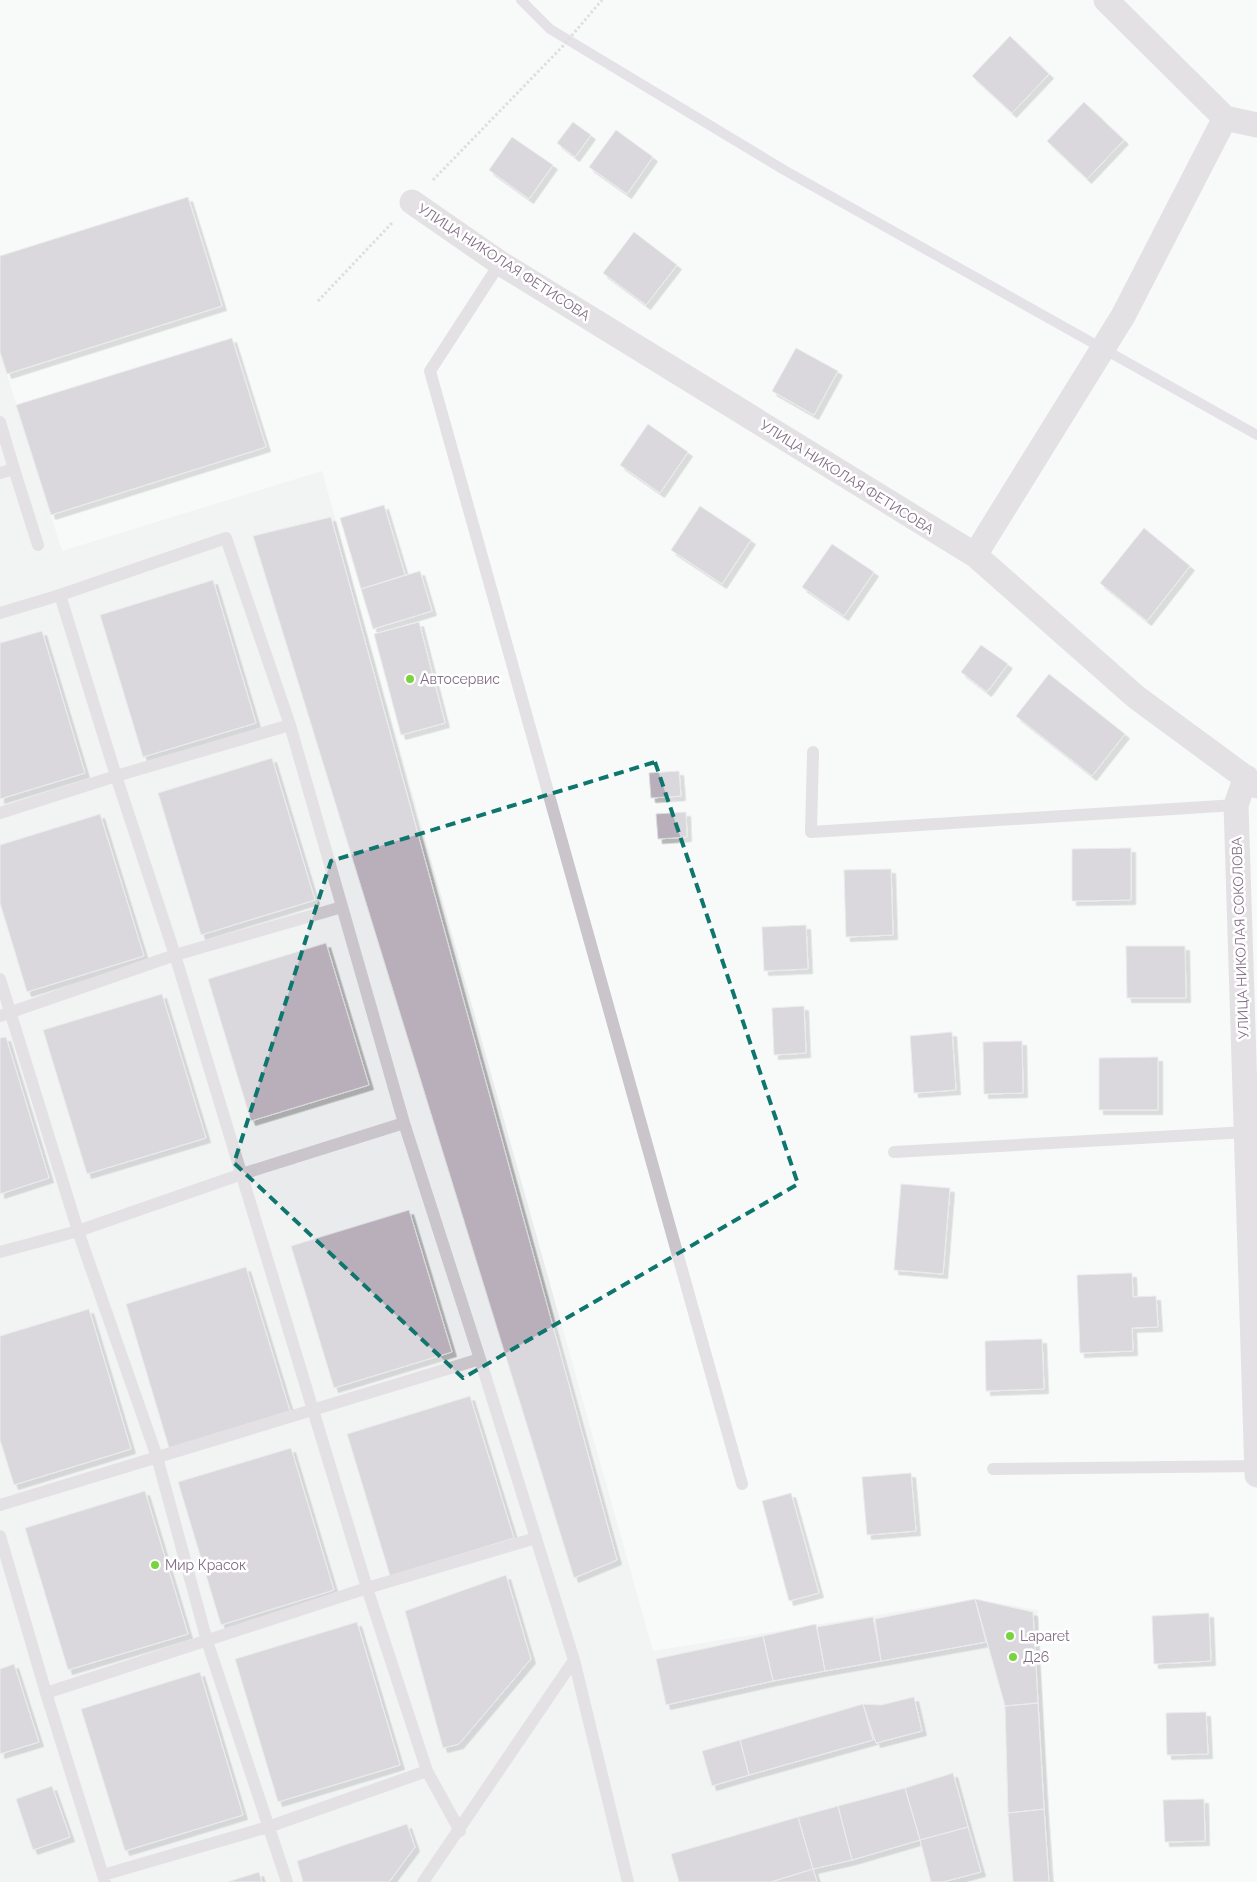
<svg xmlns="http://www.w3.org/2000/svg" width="1257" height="1882" font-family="Raleway,sans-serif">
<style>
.built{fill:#eaebec}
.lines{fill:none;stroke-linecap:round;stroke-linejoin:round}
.stream{stroke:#cdc4d0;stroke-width:10}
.building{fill:#b8afbb;stroke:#dadcdb;filter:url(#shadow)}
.path{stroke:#c0bcc1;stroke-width:3;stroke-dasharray:2.5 2.5;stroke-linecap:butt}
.service{stroke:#cac4cb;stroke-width:12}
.minor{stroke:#cac4cb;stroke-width:25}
.marked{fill:none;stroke:#0f766e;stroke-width:4;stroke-dasharray:10 6;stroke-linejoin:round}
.poi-dot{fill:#77d43d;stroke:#fff;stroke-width:2}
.labels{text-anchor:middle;stroke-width:5;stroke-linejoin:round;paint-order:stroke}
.street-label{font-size:14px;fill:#816c86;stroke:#fff}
.poi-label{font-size:14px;fill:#816c86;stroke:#fff;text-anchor:start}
</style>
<defs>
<filter id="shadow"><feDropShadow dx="4.5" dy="4.5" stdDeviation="0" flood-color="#0004"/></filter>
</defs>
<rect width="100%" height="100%" fill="#f8faf9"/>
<!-- built -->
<path class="built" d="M0,352L62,551L322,471L653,1651L975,1599L1038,1610L1051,1882H0Z"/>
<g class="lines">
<!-- stream -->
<path class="stream" d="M521,0L550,29L784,170L1257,435"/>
</g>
<!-- building -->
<path class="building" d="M1010,36L1049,74L1012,113L972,76Z
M1084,102L1124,140L1087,179L1047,141Z
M573,122L591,135L575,157L557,143Z
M616,130L653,157L627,194L589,167Z
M512,137L553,165L529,199L489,170Z
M188,197L222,306L7,374L0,352V256Z
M634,232L677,265L646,305L603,273Z
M232,338L266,447L51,515L16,405Z
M796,348L838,371L814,415L772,391Z
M648,424L688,452L660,493L620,465Z
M384,505L405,575L361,589L340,518Z
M700,506L751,540L722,584L671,550Z
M331,517L617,1560L574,1578L253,536Z
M1144,528L1190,566L1147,621L1100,583Z
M832,544L874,572L844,616L802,587Z
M420,571L432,611L373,629L361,589Z
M213,580L256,723L143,757L100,615Z
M419,622L445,723L401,735L374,634Z
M42,631L85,773L0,799V643Z
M981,645L1008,664L987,692L961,672Z
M1049,674L1125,734L1092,776L1016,716Z
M272,758L315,900L201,935L158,793Z
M679,771L681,796L651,798L649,773Z
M686,812L687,837L658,839L656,814Z
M100,814L144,956L27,992L0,903V845Z
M1131,848V900L1072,901V849Z
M891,869L893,935L846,937L844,870Z
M806,925L808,969L764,971L762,927Z
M326,943L369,1085L251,1121L208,979Z
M1126,946H1185L1186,998H1127Z
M162,994L206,1138L87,1174L43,1030Z
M804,1006L806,1053L774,1055L772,1008Z
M952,1032L956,1090L914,1093L910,1036Z
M6,1037L49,1178L0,1194V1038Z
M1022,1041L1023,1093L984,1094L983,1042Z
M1158,1057V1110H1099V1058Z
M901,1184L950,1188L943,1274L894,1270Z
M409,1210L452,1352L334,1388L291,1246Z
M246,1267L290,1411L169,1448L126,1304Z
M1132,1273L1133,1297L1156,1296L1158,1327L1132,1328L1133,1351L1080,1353L1077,1275Z
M89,1309L131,1449L14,1485L0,1440V1336Z
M1042,1339L1044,1389L986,1391L985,1341Z
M470,1396L514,1538L390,1576L347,1434Z
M291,1448L334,1590L221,1625L178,1482Z
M911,1473L916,1531L867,1535L862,1477Z
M145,1491L188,1634L68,1670L25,1528Z
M791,1493L819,1593L789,1601L762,1501Z
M506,1575L531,1659L459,1744L443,1748L405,1611Z
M975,1599L986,1642L881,1661L875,1619Z
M975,1599L1033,1612L1038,1703L1005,1706Z
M1209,1613L1211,1661L1154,1664L1152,1616Z
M873,1617L881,1661L825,1671L817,1627Z
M357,1622L400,1765L278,1802L235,1659Z
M816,1624L825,1671L773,1681L763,1636Z
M763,1636L773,1681L666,1705L656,1659Z
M14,1664L39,1742L0,1754V1669Z
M200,1672L243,1815L125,1851L81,1709Z
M914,1697L922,1731L876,1743L863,1704L881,1705Z
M1038,1703L1044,1809L1008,1813L1005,1706Z
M863,1704L873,1740L749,1775L740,1740Z
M1206,1712L1208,1754L1167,1755L1166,1713Z
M740,1740L749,1775L712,1786L702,1751Z
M953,1773L968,1827L920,1840L905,1788Z
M52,1786L70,1837L33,1850L16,1799Z
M905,1788L920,1840L852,1860L838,1806Z
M1204,1799L1205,1841L1165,1842L1163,1800Z
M838,1806L852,1860L813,1869L798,1817Z
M1044,1809L1049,1882H1013L1008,1813Z
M798,1817L813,1869L771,1882H679L671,1854Z
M407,1824L415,1847L389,1882H303L297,1861Z
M968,1827L981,1872L943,1882H931L920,1840Z
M813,1869L817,1882H771Z
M259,1872L262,1882H227Z"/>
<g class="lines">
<!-- path -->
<path class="path" d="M433,180L562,47L602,0
M318,301L392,223"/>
<!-- service -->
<path class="service" d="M500,263L430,371L742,1484
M0,422L14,469L0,473
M14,469L38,545
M60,595L116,776L175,955L367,1588L427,1771L460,1831
M0,613L60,595L226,538L290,725L404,1123
M813,752L811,832L1236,805
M0,813L116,776L290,725
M0,979L78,1231L157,1457L207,1641L287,1882
M0,1016L175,955L342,907
M894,1152L1247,1132
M0,1252L78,1231L242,1174L404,1123L480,1359L574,1660L628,1882
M993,1469L1257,1466
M0,1505L480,1359
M0,1536L46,1693L105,1882
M46,1693L367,1588L536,1538
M103,1875L268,1827L427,1771
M423,1882L574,1660"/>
<!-- minor -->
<path class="minor" d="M1106,0L1225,118L1257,125
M412,202L500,263L975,555L1136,697L1257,786
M975,555L1123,316L1225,118
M1246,777L1236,805L1257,1475"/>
</g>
<!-- marked area -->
<path d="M0 0H1257V1882H0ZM655,762L798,1184L463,1378L234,1163L331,861Z" fill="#f8faf9" fill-opacity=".55" fill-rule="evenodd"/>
<path class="marked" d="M655,762L798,1184L463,1378L234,1163L331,861Z"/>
<!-- markers -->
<g class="poi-dot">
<circle cx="410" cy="679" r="5"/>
<circle cx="155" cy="1565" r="5"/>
<circle cx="1010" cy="1636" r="5"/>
<circle cx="1013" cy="1657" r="5"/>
</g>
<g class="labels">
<!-- street labels -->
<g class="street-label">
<text transform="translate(504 262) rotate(33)" y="5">УЛИЦА НИКОЛАЯ ФЕТИСОВА</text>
<text transform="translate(847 477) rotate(32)" y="5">УЛИЦА НИКОЛАЯ ФЕТИСОВА</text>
<text transform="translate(1240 938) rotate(-92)" y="5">УЛИЦА НИКОЛАЯ СОКОЛОВА</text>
</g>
<!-- poi labels -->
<g class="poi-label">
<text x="420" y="684">Автосервис</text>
<text x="165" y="1570">Мир Красок</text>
<text x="1020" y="1641">Laparet</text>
<text x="1023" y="1662">Д26</text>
</g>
</g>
</svg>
